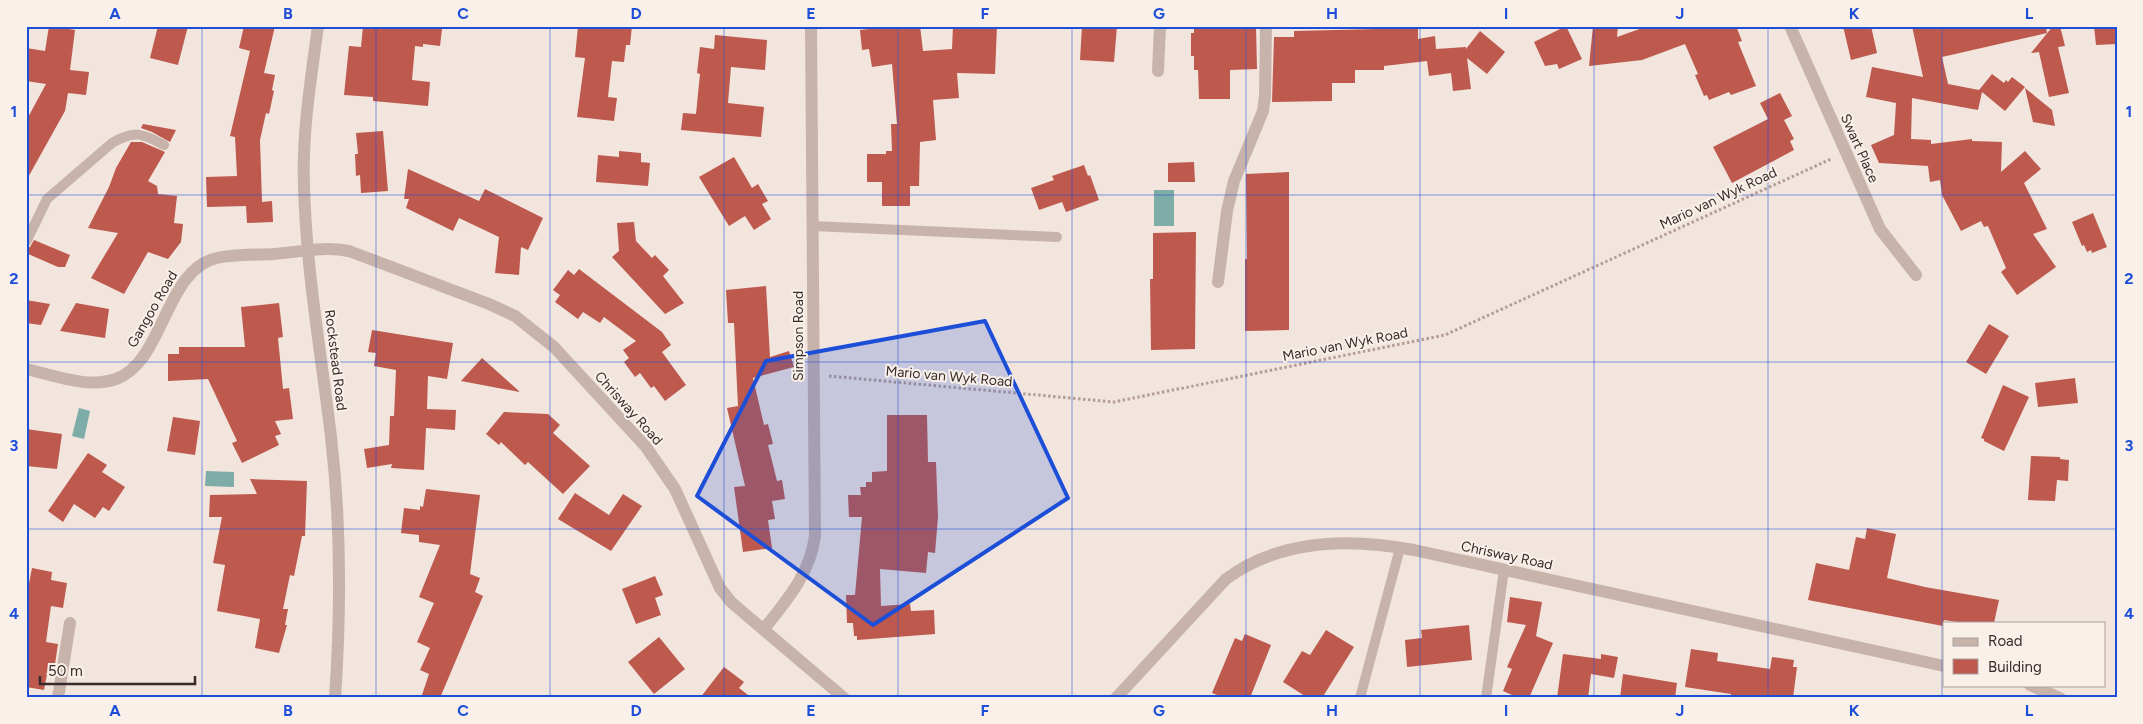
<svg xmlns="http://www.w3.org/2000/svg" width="2143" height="724" font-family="Figtree,sans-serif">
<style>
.water{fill:#7eaca7}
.building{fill:#be594e}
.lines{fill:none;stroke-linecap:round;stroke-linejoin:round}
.path{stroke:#b49d94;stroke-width:3;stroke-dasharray:2.5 2.5;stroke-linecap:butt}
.lane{stroke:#c8b3aa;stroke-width:10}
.street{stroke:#c8b3aa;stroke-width:12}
.marked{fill:#1d4ed8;fill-opacity:0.2;stroke:#1d4ed8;stroke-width:4;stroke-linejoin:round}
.grid{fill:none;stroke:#1d4ed8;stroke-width:1;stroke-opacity:0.55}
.labels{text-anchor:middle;stroke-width:4;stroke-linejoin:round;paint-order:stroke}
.street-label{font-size:14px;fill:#362b29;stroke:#f9f0ea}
.neatline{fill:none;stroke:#1d4ed8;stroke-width:2}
.grid-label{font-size:16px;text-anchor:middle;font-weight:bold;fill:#1d4ed8}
</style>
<rect width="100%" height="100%" fill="#f1e5de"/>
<!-- water -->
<path class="water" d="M1154,190H1174V226H1154Z
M79,408L90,411L84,439L72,436Z
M206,471L234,472V487L205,486Z"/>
<!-- building -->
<path class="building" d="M49,26L75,30L70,70L89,72L86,95L68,93L65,111L26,181V121L46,84L26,81V48L45,51Z
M158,26H188L178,65L150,58Z
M244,26H275L264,73L275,75L272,90L274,91L269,114L266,113L260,140L262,202L272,201L273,222L247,223L246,206L207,207L206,177L237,176L235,137L230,136L250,51L239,48Z
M363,26H425L442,29L440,46L423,44V47L415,46L412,80L430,82L428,106L373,101V97L344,95L349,46L361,47Z
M578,26H632L630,45H626L624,62L612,61L608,97L617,98L614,121L577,117L585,58L575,57Z
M869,26H920L923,51L952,49L953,26H997L995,74L957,73L959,98L933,100L936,140L920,142L919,186H910V206H882V182H867V154H886V151H892L891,124H897L892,64L872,67L869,49L862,50L860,30L869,29Z
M1082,26H1117L1114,62L1080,60Z
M1194,26H1256L1257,69L1230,70V99H1199L1198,70H1194V56H1191V33H1194Z
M1566,26L1582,59L1559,69L1557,64L1545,66L1534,42Z
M1593,26H1618L1617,37L1648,26H1736L1742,41L1738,42L1756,86L1731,95L1729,92L1709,100L1707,95L1704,96L1695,75L1698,74L1685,44L1642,60L1589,66Z
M1843,26H1871L1877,53L1851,60Z
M1912,26H2046L2047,33L1942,57L1948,84L1979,90L1992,74L2004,83L2006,80L2008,82L2012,77L2025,87L2005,111L1982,92L1978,110L1912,98L1911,139L1931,140V144L1972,139V141L2002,142L2001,172L2025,151L2041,169L2024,183L2047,229L2033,234L2056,267L2017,295L2001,272L2006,268L1988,226L1984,227L1981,221L1961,231L1942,195L1940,180L1930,182L1928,166L1879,163L1871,145L1894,135L1896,103L1866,97L1872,67L1923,77Z
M2053,26H2060L2065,46L2058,47L2069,93L2049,97L2039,52L2031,53Z
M2094,26H2117V44L2096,45Z
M1418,28V39L1435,36L1436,49L1466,47V49L1480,31L1505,52L1487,74L1467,58L1471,89L1453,91L1451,73L1429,76L1427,61L1384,66V70H1355V83H1332V101L1272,102L1274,37H1294V31Z
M715,35L767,40L765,70L731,67L728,103L764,107L761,137L681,130L683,113L696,114L700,74L697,73L700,47L714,49Z
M2025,88L2052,110L2055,126L2033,122Z
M1780,93L1792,116L1784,120L1794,139L1790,141L1794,150L1732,183L1713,147L1768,119L1760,103Z
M143,124L176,130L170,142L152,132L141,128Z
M383,131L388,191L361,193L360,175L356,176L355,154H358L356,133Z
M131,142H142L165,152L148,181L157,186L158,194L177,196L174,223L183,224L181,242L168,259L148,252L124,294L91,278L118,233L88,228L109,187L116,168Z
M619,151L641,153V162L650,163L648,186L596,182L598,155L619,157Z
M734,157L752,188L758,184L768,201L762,204L771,219L754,230L745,216L729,226L699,177Z
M1194,162L1195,182H1168V163Z
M1084,165L1088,176L1090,175L1099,200L1066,212L1062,202L1039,210L1031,188L1054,180L1052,176Z
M408,169L479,201L485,189L543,218L528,250L521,247L519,275L495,273L499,237L459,218L453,231L406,208L409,199H404Z
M1289,172V330L1245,331V259H1247L1246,174Z
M2093,213L2107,247L2092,253L2091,250L2087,252L2084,245L2082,246L2072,222Z
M634,222L636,241L652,258L655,255L669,270L663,276L684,303L665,314L612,257L619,251L617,223Z
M1196,232L1195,349L1151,350L1150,279H1153V233Z
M34,240L70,255L65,267H58L26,253V249L30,247Z
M579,269L662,332L671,345L662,352L686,385L665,401L654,386L651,388L640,373L635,377L624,362L629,358L623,350L636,341L604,317L600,323L583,312L578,319L555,302L560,295L553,290L568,270L574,275Z
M766,286L770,357L789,351L794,367L753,378L764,425L768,424L773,444L768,445L777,481L782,480L785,499L772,501L775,519L768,520L772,548L743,552L734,487L745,486L727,408L738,406L734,323H728L726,290Z
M26,300L50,304L41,325L26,323Z
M76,303L109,309L105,338L60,331Z
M279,303L283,337L278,338L283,389L289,388L293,419L275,421L281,434L275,436L279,445L242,463L232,443L237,441L208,379L168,381V354H179V347H245L241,307Z
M1989,324L2009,336L1986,374L1966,362Z
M372,330L453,343L447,379L428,376L427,409L456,410L455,430L426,428L424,470L391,468L392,464L367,468L364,449L389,445L390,416H394L396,370L374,366L376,353L368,352Z
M482,358L520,392L461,381Z
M2075,378L2078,403L2038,407L2035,383Z
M2003,385L2029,397L2004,451L1984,441V439L1981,438Z
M504,412L548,414L560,425L553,433L590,466L563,494L528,462L525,465L501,442L499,445L486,434Z
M887,415H927L928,462H936L938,517L935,553L928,552L926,573L880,569L881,606L910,604L911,611L934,610L935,634L857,640V636H854L853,623H847L846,595H855L862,517H849L848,495H861L860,487H866V482H872V472L887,471Z
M173,417L200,421L195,455L167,451Z
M26,429L62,434L57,469L26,466Z
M88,453L107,465L102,472L125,487L109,511L103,507L95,518L74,504L63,522L48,511Z
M2031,456L2060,457V459L2069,460L2068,481L2057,480L2055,501L2028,500Z
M250,479L307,481L305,536H302L294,576L290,575L283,609H288L285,625H287L279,653L255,648L260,619L217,611L225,565L213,563L222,517H209L210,495L257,494Z
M426,489L480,495L470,574L480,578L475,592L483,596L440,698H421L429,674L420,670L430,648L417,642L434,603L419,597L440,545L419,542V535L401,533L404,508L420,510V506L423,507Z
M575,493L609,515L623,494L642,506L611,551L558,519Z
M1867,528L1896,534L1887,578L1925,587L1999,600L1994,623H1964L1944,620L1943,626L1808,600L1816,563L1849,570L1856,537L1865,539Z
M32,568L52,572L51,580L67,583L63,608L51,606L46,642L58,644L54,671L48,669L44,690L26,687V599Z
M655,576L663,595L655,598L661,615L636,624L622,589Z
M1510,597L1542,602L1536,636L1553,643L1529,698H1519L1503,691L1512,669L1507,667L1526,625L1507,622Z
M1469,625L1472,660L1407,667L1405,640L1422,638L1421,630Z
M1326,630L1354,647L1322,698H1308L1283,682L1302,651L1310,655Z
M1245,634L1271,645L1250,698H1225L1212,693L1235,638L1242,641Z
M659,637L685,669L654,694L628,662Z
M1691,649L1718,653L1717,661L1770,669L1772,657L1794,660L1793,667H1797L1793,698H1731V694L1685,687Z
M1563,654L1601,659V654L1618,657L1614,678L1591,674L1588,698H1557Z
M724,667L744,682L739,688L752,698H700Z
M1623,674L1677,683L1675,698H1620Z"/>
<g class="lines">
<!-- path -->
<path class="path" d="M829,376L1114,402L1445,335L1831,159"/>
<!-- lane -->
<path class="lane" d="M813,226L1057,237
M26,242L47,199L112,143C135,130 141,133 164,145
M1360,698L1400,548
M1486,698L1504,570"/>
<!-- street -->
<path class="street" d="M318,26C311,79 302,132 304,185C306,269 321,353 331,437C341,523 341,611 335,698
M1790,26L1880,229L1916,275
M1158,71L1160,26
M1218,282L1227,211L1234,181L1263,111L1265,96L1266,26
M26,369C53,375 88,389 116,379C164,362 165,269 217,258C235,254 256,255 274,254C299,252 324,246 349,251L489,304L515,316L554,347L646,447L675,489L720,588L731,602L844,698
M764,629C787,600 810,574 815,536L811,26
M2030,685L2060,698
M58,698L70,623
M1116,698L1226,579C1280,539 1351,538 1414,550L1944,666"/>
</g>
<!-- marked area -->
<path class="marked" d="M985,321L1068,498L873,625L697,496L766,361Z"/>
<!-- grid -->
<path class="grid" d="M202,26V698M376,26V698M550,26V698M724,26V698M898,26V698M1072,26V698M1246,26V698M1420,26V698M1594,26V698M1768,26V698M1942,26V698M26,195H2117M26,362H2117M26,529H2117"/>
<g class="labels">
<!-- street labels -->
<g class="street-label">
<text transform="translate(1860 148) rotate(66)" y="5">Swart Place</text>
<text transform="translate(1718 198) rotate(-25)" y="5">Mario van Wyk Road</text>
<text transform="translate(152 309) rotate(-60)" y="5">Gangoo Road</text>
<text transform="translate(798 336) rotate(-90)" y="5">Simpson Road</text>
<text transform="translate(1345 344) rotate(-11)" y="5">Mario van Wyk Road</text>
<text transform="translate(336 360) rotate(83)" y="5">Rockstead Road</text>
<text transform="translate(949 376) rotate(5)" y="5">Mario van Wyk Road</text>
<text transform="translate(629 408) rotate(48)" y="5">Chrisway Road</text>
<text transform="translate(1507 555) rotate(12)" y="5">Chrisway Road</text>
</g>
</g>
<!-- border -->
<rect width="2143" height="724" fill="none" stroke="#f9f0ea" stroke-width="55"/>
<!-- legend -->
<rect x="1943" y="622" width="162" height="65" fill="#f9f0ea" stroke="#aba19d"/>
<rect x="1953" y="638" width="25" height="8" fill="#c8b3aa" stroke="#aba19d"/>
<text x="1988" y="646" font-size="15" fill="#362b29">Road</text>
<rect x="1953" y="659" width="25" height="15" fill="#be594e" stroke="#aba19d"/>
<text x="1988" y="672" font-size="15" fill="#362b29">Building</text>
<!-- scale -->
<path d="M40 676v8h155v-8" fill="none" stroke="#362b29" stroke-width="2.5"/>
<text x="48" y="676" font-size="15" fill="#362b29" stroke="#f9f0ea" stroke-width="4" paint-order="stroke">50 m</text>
<rect x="28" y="28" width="2088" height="668" class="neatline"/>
<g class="grid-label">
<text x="115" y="19">A</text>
<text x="288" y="19">B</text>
<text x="463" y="19">C</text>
<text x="636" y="19">D</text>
<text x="811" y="19">E</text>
<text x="985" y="19">F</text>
<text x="1159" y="19">G</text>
<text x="1332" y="19">H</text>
<text x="1506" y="19">I</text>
<text x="1680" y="19">J</text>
<text x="1854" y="19">K</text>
<text x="2029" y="19">L</text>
<text x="14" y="117">1</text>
<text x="2129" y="117">1</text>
<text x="14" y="284">2</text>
<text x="2129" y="284">2</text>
<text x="14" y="451">3</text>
<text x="2129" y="451">3</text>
<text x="14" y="619">4</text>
<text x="2129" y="619">4</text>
<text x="115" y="716">A</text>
<text x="288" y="716">B</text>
<text x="463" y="716">C</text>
<text x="636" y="716">D</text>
<text x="811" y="716">E</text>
<text x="985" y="716">F</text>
<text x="1159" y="716">G</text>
<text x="1332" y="716">H</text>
<text x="1506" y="716">I</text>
<text x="1680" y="716">J</text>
<text x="1854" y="716">K</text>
<text x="2029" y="716">L</text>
</g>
</svg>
